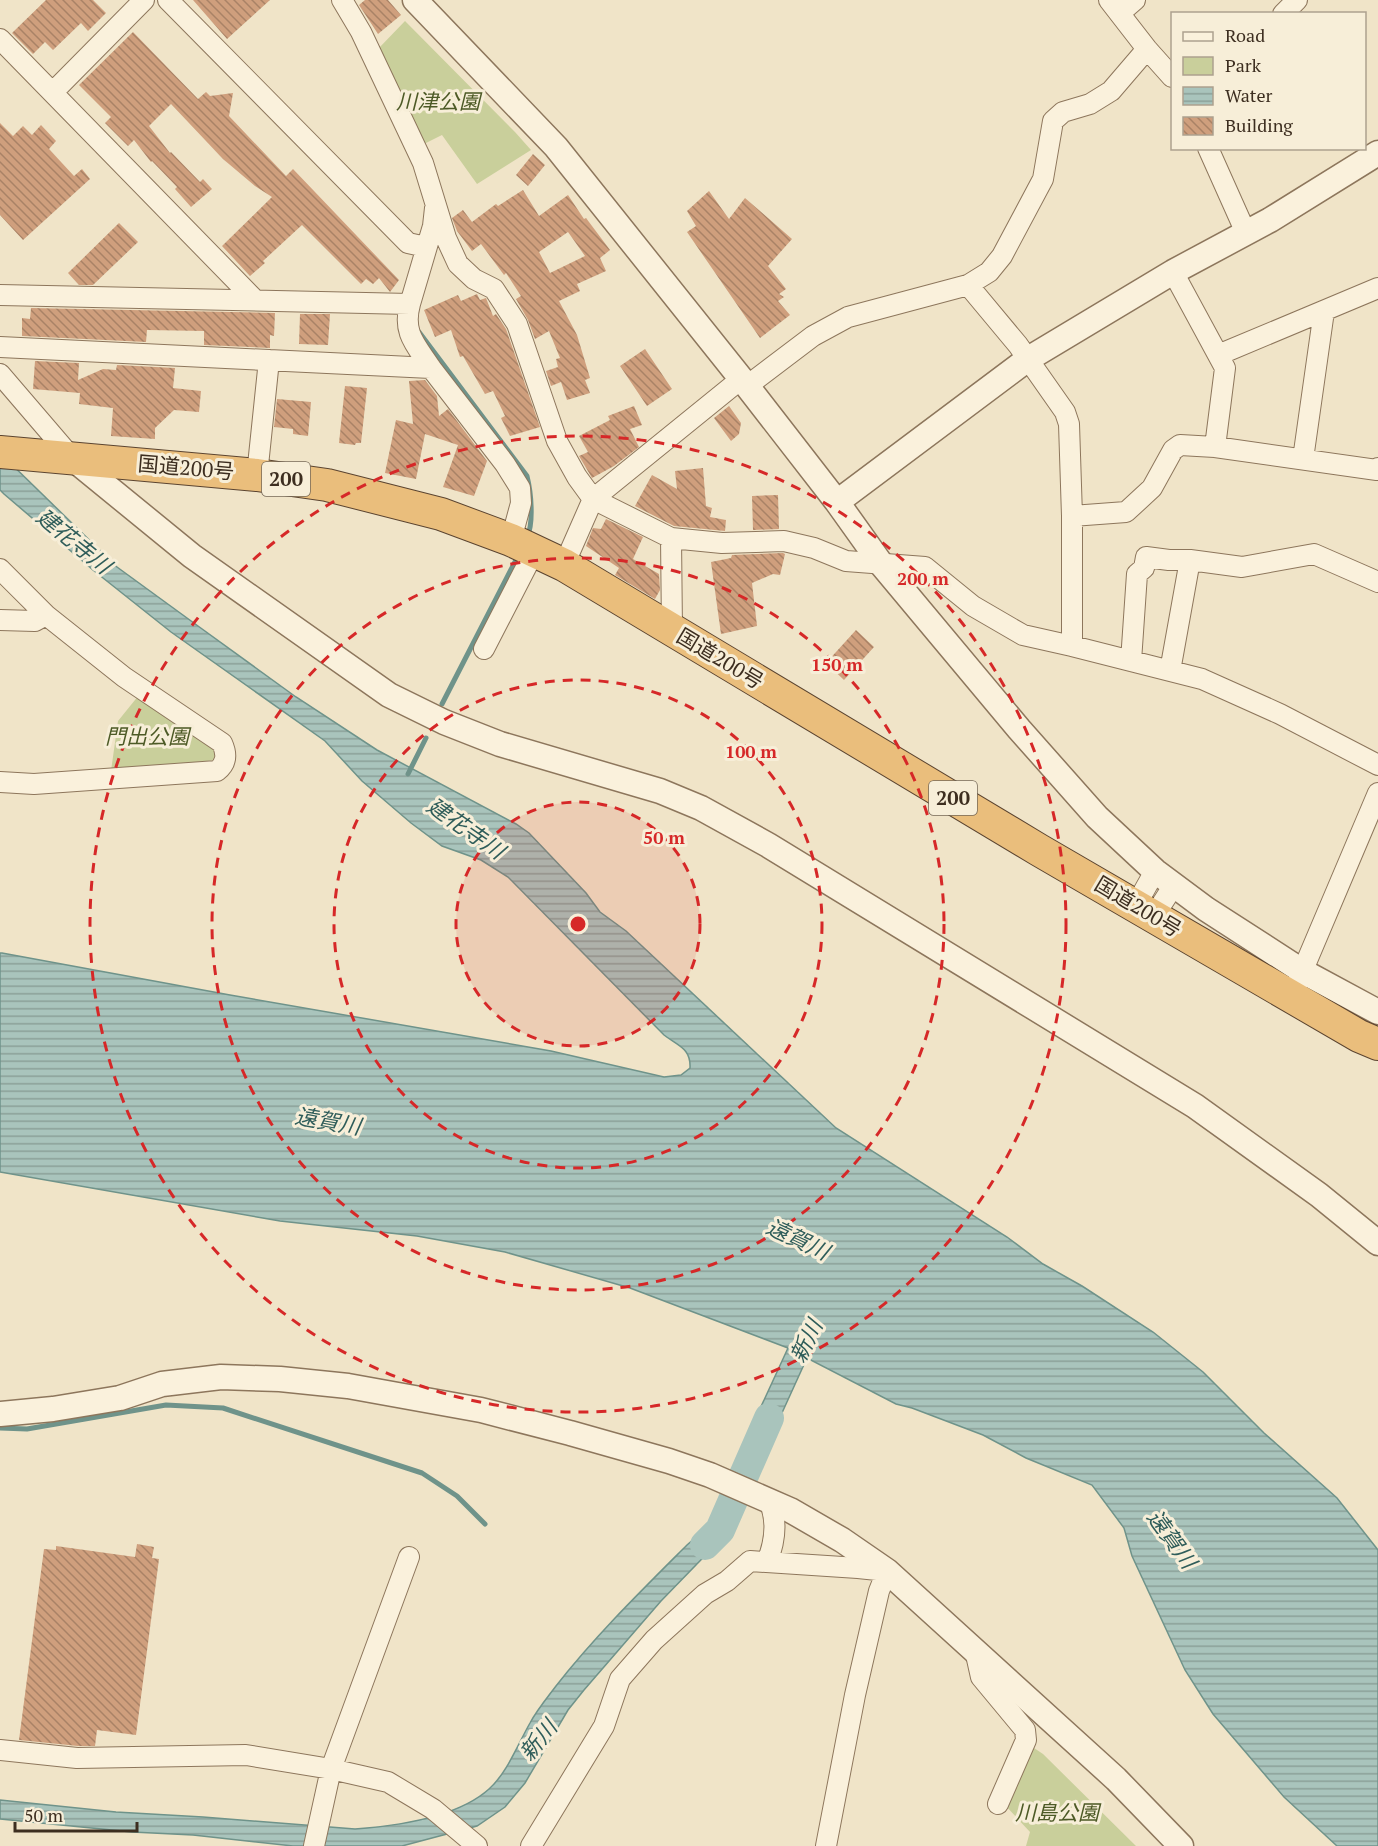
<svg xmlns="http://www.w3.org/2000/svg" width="1378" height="1846" font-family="'PT Serif','Noto Sans JP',serif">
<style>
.park{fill:#c9cf9b}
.water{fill:url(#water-rules);stroke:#6f938a;stroke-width:1.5}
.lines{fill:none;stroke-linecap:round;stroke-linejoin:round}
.stream{stroke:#6f938a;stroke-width:5}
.river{stroke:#a9c4bc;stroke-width:30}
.building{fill:url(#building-back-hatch);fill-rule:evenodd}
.minor-casing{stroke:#8d765c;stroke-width:22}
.tertiary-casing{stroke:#8d765c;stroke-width:27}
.trunk-casing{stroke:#5b4430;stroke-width:34}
.minor{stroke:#faf1dc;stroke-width:20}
.tertiary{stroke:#faf1dc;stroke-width:24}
.trunk{stroke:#eabe7c;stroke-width:32}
.ring{fill:none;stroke:#d62828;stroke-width:3;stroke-dasharray:10 8}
.labels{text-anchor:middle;stroke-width:6;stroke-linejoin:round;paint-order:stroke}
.shield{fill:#f7eed8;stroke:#756857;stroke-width:1.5}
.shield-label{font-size:20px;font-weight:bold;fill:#3d2e20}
.park-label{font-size:21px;font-style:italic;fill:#4d5a26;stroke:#f7eed8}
.street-label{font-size:21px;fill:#3d2e20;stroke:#f7eed8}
.water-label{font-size:22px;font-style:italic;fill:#2f5d5a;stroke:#f7eed8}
.centre{fill:#d62828;stroke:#f7eed8;stroke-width:3}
.ring-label{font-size:18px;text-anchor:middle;font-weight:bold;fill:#d62828;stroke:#f7eed8;stroke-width:6;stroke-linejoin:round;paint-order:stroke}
</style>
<defs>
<pattern id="water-rules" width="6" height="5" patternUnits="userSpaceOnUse" patternTransform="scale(1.5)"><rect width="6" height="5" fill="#a9c4bc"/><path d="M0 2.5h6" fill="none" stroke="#8ba098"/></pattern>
<pattern id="building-back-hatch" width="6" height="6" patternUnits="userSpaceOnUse" patternTransform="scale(1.5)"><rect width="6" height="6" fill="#cf9f7d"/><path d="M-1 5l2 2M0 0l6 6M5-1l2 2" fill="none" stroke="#a98266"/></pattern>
</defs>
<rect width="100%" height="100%" fill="#f0e4c8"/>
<!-- park -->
<path class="park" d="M405,21L515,132L531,150L477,184L442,135L422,145L378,49Z
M139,695L216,745V760L111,771L118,721Z
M1031,1746L1043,1754L1136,1846H1026L1030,1832L1004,1804Z"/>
<!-- water -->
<path class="water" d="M0,453L117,567L198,626L296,697L377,750L516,824L529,833L586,893L600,912L626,931L836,1128L1007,1237L1043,1264L1082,1286L1153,1332L1203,1372L1264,1433L1337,1498L1378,1550V1846H1337L1284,1797L1213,1714L1185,1670L1132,1556L1124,1528L1092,1485L1026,1458L983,1435L912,1408L896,1404L807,1358L761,1459L741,1450L788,1348L630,1288L505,1252L417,1236L280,1221L0,1172V953H2L230,995L551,1051L664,1077L681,1075L690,1068C691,1048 678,1046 664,1035L508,877L481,860L442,846L411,823L362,781L325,741L171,632L93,570L4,494L0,490Z
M724,1510L736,1517L727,1533L661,1601L584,1690L568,1710L525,1783L505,1807L477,1826L402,1846H293L193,1835L132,1832L0,1819V1800L116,1812L203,1817L355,1829C396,1826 458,1817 489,1789C507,1773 518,1744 530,1723C537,1710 547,1698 556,1686C595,1636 642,1590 687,1545L695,1538L701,1543Z"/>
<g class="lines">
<!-- stream -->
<path class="stream" d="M419,332L527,476C531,492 534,522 527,538
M442,704L519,554
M408,774L426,738
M0,1428L27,1429L166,1405L223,1408L422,1473L457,1496L485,1524"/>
<!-- river -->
<path class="river" d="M705,1545L720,1530L769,1418"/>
</g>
<!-- building -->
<path class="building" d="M46,0H93L106,13L88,31L81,23L53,50L45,42L33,54L12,33Z
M193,0H270L227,39Z
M365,0H388L401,15L378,34L359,5Z
M133,32L198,99L206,92L210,96L233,93L229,116L286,176L293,169L399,280L390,292L379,278L373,284L366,279L361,284L302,225L263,261L265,263L250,276L222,246L272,197L255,186L223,159L171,104L149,126L170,153L171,152L200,182L203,179L212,189L191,207L175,189L177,187L152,161L151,162L134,140L128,146L105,123L111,117L79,85Z
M0,123L13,136L23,126L32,135L41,125L56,141L49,149L74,176L82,169L90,179L23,240L0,215Z
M533,154L545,165L528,186L516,175Z
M523,190L539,216L568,195L584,219L586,218L610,250L600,258L606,271L577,284L580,291L559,301L577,335L590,378L585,380L590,393L567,400L561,382L551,386L546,371L558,367L556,359L560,358L549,331L535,339L528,320L516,299L521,296L506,273L504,275L481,244L472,251L457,231L452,218L463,210L472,222L496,204L498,206ZM568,232L585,256L550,273L539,252Z
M709,191L729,219L745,198L792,239L768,266L786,289L779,294L784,297L778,301L790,315L760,338L687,232L696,226L687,211Z
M119,223L138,242L93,285H79L68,273Z
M477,294L480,300L486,298L493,316L496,314L506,329L540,427L510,436L501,418L505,416L493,391L485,394L463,356L460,357L451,330L435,337L424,310L458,295L461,301Z
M31,308L275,313L274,336L270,335V348L204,345V331L147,330L146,342L22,336V318L30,319Z
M300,314H330L328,345L299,344Z
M645,349L672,389L647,406L620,366Z
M35,361L79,363L78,380L103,369L116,370L117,365L175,368L173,388L201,391L199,412L174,410L155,428V439L111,436L113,408L79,404L80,393L33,389Z
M425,380L437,396L439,416L448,409L487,461L474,496L443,487L458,445L425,434L416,479L385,473L396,420L413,424L409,381Z
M345,386L367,388L361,443H356L355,445L339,443Z
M277,399L311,402L308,436L293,434V429L274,427Z
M634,406L642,425L630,429L639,447L614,466L592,478L579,456L588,452L579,436L610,420L608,416Z
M729,406L741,423L739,434L731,441L714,418Z
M703,468L706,506L712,508L710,517L726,520L725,531L674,526L635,506L652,475L677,489L675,471Z
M778,495L779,529L753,530L752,496Z
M606,519L643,537L633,559L659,574L660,590L655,599L615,575L619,568L586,546L593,528L601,529Z
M783,553L785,554L780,575L773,574L752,583L757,626L721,634L711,562L731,558L732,555Z
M856,630L874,647L844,680L826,663Z
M137,1544L154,1547L152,1558L159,1559L136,1735L97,1730L95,1746H78L19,1740L44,1549L56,1550V1546L135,1557Z"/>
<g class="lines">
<!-- minor casing -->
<g class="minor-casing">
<path id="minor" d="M168,0L408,243L426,247
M342,0L361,32L423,163L446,238L458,264L474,279L494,289L517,324L557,441L577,477L593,499L671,538L722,543L784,541L814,548L846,561L925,567L973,606L1023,635L1072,646L1202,679L1280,714L1378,765
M1109,0L1147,49L1172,77
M1120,13L1135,0
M1283,14L1297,0
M0,39L255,300
M53,92L144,0
M1208,148L1246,233
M1173,272L1225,368L1215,447
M968,285L1018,345L1065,412L1069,424L1072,516V646
M0,295L410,304L433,226L435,208
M410,304C402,333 416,345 431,368
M0,347L431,368L505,464L520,488L521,503L511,540
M1218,355L1378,288
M0,374L72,458
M747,386L813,336L848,317L968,285L989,272L1002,256L1043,179L1053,121L1063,112L1090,104L1111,91L1147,49
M1303,459L1324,311
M257,475L269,360
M1072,516L1126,512L1152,488L1173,450L1180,445L1215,447L1377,470L1378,468
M671,538L672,630
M564,565L593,499L741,379
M0,569L46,615L35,621L0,620
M484,649L535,550
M1131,661L1137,574L1144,568L1146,557L1169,560H1190
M1170,671L1190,560L1242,567L1314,554L1378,582
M0,782L34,784L217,771C227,763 227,754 222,743L124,677L46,615
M1136,905L1155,871
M1154,916L1174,885
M1297,984L1378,793
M767,1562C775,1542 778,1521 769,1501
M975,1650L981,1677L1025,1730L1026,1740L998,1804
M0,1750L77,1758L246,1755L331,1769L388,1782L433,1809L477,1846
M314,1846L331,1769L409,1557
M531,1846L604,1726L620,1679L654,1640L705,1594L727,1581L750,1561L858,1568L887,1571L879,1591L855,1695L826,1846"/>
</g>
<!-- tertiary casing -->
<g class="tertiary-casing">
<path id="tertiary" d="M415,0L556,147L747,386L837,502L882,565L1019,729L1097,817L1155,871L1206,909L1302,971L1378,1012
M72,458L192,556L389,695L444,722L500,744L660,791L701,808L768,845L1195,1106L1319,1195L1378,1243
M837,502L1028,359L1173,272L1270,220L1378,153
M0,1414L53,1409L120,1398L162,1384L221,1377L280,1379L348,1386L481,1410L570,1433L669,1461L710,1475L790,1510L842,1540L887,1571L1116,1779L1181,1846"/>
</g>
<!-- trunk casing -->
<g class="trunk-casing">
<path id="trunk" d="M0,452L257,475L327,485L441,514L511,540L564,565L1039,850L1359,1036L1378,1044"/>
</g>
<!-- minor -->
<use href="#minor" class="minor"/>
<!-- tertiary -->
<use href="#tertiary" class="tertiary"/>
<!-- trunk -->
<use href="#trunk" class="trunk"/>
</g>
<!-- distance rings -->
<circle cx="578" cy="924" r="122" fill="#d62828" fill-opacity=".12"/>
<g class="ring">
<circle cx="578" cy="924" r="122"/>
<circle cx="578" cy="924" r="244"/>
<circle cx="578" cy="924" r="366"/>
<circle cx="578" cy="924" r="488"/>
</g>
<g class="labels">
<!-- shield labels -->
<g class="shield">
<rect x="262" y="462" width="48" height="34" rx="4.5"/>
<rect x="929" y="781" width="48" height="34" rx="4.5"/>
</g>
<g class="shield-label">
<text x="286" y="486">200</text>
<text x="953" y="805">200</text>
</g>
<!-- park labels -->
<g class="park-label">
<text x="438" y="109">川津公園</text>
<text x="147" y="744">門出公園</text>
<text x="1057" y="1820">川島公園</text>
</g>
<!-- street labels -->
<g class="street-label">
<text transform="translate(186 468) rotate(5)" y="7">国道200号</text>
<text transform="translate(720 659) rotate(31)" y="7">国道200号</text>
<text transform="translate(1138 907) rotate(31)" y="7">国道200号</text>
</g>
<!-- water labels -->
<g class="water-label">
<text transform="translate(74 541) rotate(39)" y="8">建花寺川</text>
<text transform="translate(466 828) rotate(35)" y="8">建花寺川</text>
<text transform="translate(328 1121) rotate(10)" y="8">遠賀川</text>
<text transform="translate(798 1239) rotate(25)" y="8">遠賀川</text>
<text transform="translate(806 1341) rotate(-64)" y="8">新川</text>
<text transform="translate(1172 1539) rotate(54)" y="8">遠賀川</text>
<text transform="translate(538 1740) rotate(-51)" y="8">新川</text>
</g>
</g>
<circle cx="578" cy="924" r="9" class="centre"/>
<g class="ring-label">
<text x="923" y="585">200 m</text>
<text x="837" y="671">150 m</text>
<text x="751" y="758">100 m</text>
<text x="664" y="844">50 m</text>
</g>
<!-- legend -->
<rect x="1171" y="12" width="195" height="138" fill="#f7eed8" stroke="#ada18e" stroke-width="1.5"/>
<rect x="1183" y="32" width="30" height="9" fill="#faf1dc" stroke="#ada18e" stroke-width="1.5"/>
<text x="1225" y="42" font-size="18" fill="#3d2e20">Road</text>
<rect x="1183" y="57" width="30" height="18" fill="#c9cf9b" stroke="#ada18e" stroke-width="1.5"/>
<text x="1225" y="72" font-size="18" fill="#3d2e20">Park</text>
<rect x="1183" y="87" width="30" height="18" fill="url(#water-rules)" stroke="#ada18e" stroke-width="1.5"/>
<text x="1225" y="102" font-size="18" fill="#3d2e20">Water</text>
<rect x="1183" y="117" width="30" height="18" fill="url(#building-back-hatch)" stroke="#ada18e" stroke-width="1.5"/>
<text x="1225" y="132" font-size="18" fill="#3d2e20">Building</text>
<!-- scale -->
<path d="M15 1822v9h122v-9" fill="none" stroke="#3d2e20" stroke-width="3"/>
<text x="24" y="1822" font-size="18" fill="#3d2e20" stroke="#f7eed8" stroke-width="4.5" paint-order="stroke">50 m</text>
</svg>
